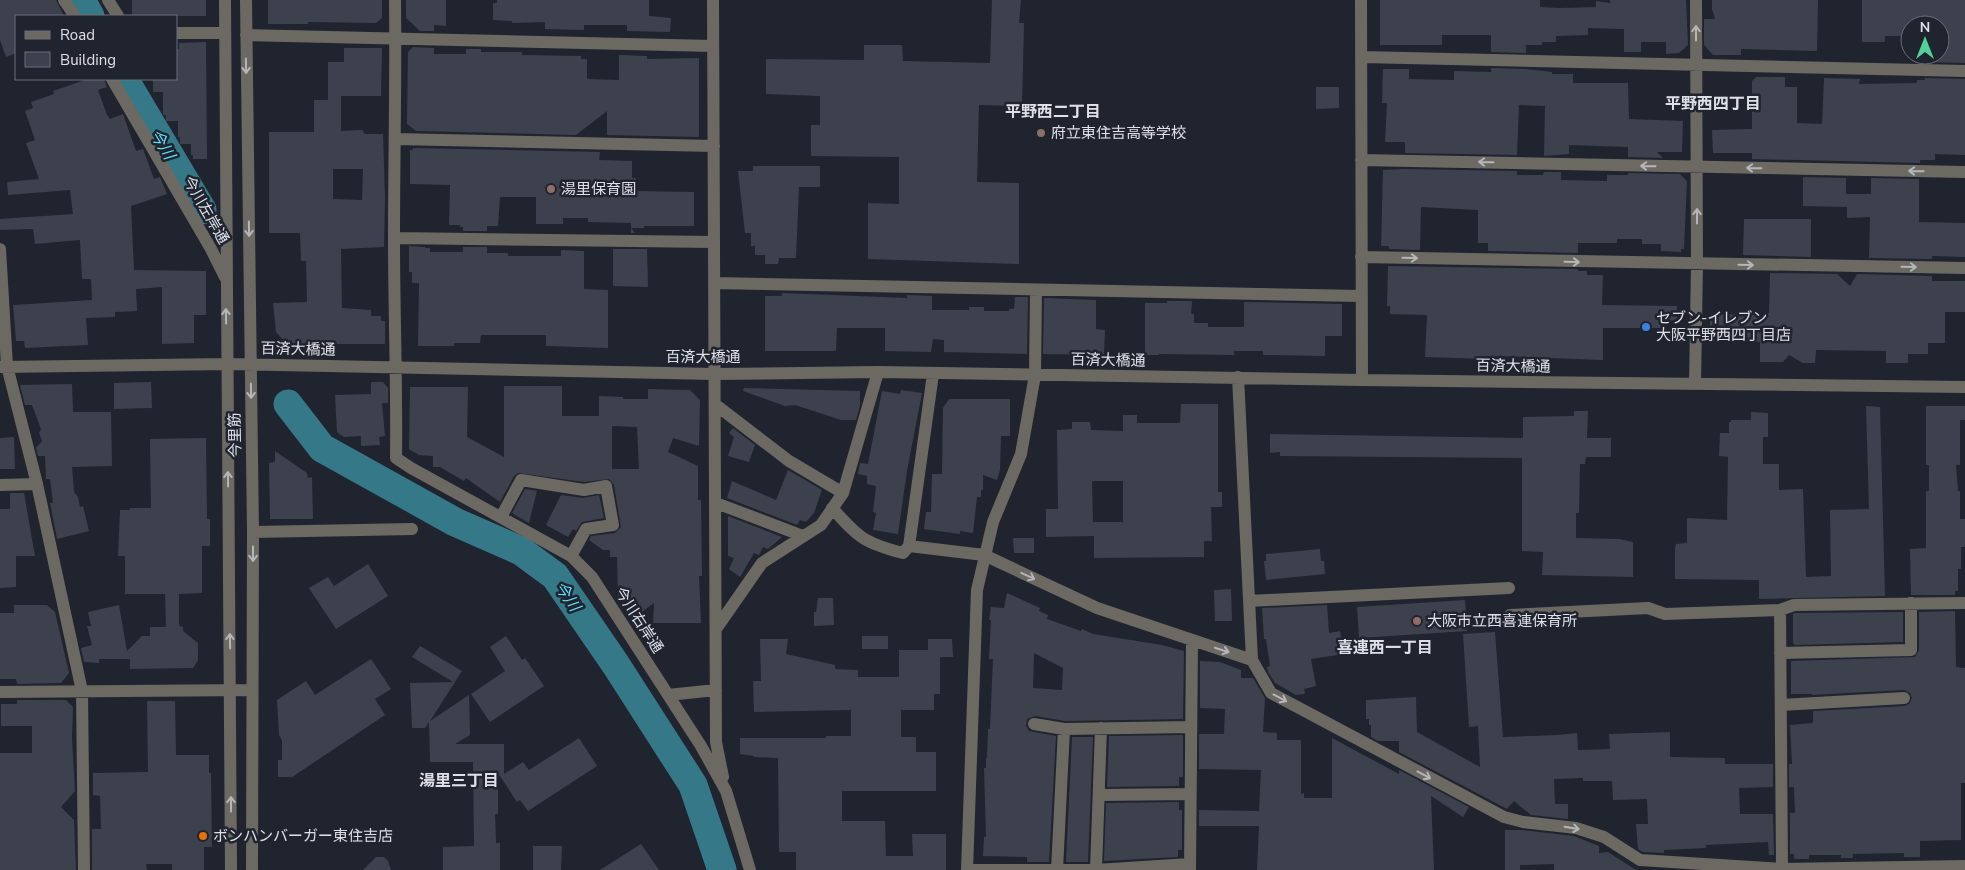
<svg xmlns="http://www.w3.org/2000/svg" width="1965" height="870" font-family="'Nunito Sans','Noto Sans JP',sans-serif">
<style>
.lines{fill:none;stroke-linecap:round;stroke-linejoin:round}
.river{stroke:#357988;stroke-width:29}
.building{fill:#3d414e;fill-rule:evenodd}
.minor{stroke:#6c6963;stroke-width:12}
.oneway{stroke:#b5b6b9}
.education-dot{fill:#8d6e63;stroke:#20242f;stroke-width:2}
.shop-dot{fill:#3f7fe0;stroke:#20242f;stroke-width:2}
.food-dot{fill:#e8710a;stroke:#20242f;stroke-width:2}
.labels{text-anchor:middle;stroke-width:5;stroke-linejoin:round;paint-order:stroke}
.poi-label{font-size:15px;fill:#dde0e8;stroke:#20242f;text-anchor:start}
.street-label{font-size:15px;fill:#dde0e8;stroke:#20242f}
.neighbourhood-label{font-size:16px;font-weight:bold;fill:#dde0e8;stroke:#20242f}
.water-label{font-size:16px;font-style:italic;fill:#5fe2fe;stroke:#20242f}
</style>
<rect width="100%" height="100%" fill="#20242f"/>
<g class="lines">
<!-- river -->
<path class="river" d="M81,0L90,16
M124,79L202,210
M288,404L322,448L455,522L521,551L555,576L616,665L693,785L722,870"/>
</g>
<!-- building -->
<path class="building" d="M0,0H56L64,16H16V53L6,57L0,40Z
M132,0H206V16H132Z
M268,0H382V18L376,23L308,22V24H268Z
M406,0H446V26L434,25V31H420L406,18Z
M497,0H649V16L671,18L670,32L627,31V25H584V30L545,29V22L512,23V21L493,20V3H497Z
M992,0H1021L1019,23H1024L1022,106L979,105L977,182L1019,183V264L868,259V203L899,204V157L811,156V125H820V96L766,94V59L864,60V45H902L903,61L990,63Z
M1380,0H1540V7L1560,8L1596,7V1L1610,3V0H1686L1688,45L1679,53L1666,54V42H1641V52H1624V29L1588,28V35L1556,36V42H1542V45H1526V53L1491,52V35H1442V45H1380Z
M1712,0H1818L1817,51L1741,49V55H1713L1704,45V19H1715L1712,9Z
M1862,0H1965V63L1926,62L1927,55H1940V25H1910V36H1885V42H1862Z
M206,42L207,159H193V155H191V144H180V137H178V121H166V115H163V92H153V79H176V49H179V43Z
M413,47L434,48V54H466V49H481V52H522V55L581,56V59H587V79L619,80V55L647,56V59L699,58V137L607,135V111L576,135L416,131L407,124L408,52Z
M344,48H382L381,96H341V131L363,130L364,134H383L385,198L384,247L341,249L342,308L371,310V316H381V321H385V344H287L276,332L273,303L307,302L306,261H301L300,233H269V132H314V100H328V62H344ZM333,169H363L362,200L333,199Z
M1491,68L1525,69L1552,72V74H1573V83H1628L1629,119L1683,121L1682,152H1657L1663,158L1628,157V147L1569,145V154L1544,156L1545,106L1519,105L1517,155L1405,153V142H1385L1387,103H1382L1383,69H1409V79L1454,80V71L1491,72Z
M1756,77H1785V87H1797V123L1822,124L1824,78L1860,79L1859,84L1917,83V80H1925V78L1965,79V155L1935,154V160H1920V163L1752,159V153H1713L1712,130L1752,129V81Z
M88,79H104L107,87L98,90L107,115L110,119L123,114L136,151L143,149L154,179L160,177L167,194L131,206L134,270L206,271V315H194V343L162,344V287L136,289L137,311L115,312V317L86,318L88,345L25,348L24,341H16L13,305L92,300L91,279H82L80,240L35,244L33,229L0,230V219L73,214L70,190L8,195L7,182L39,179L26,143L35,140L25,111L33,108L31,102L54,94L53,91Z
M1316,87H1339V108L1316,109Z
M413,148L600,152L599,160L632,161V178H636V191L694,192V226H644V228H631L635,233H631V223L588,222V218H563V224H536V197H500L498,226H487V231H463V227H460V225H449L450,185L410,184V150H413Z
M753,166H820V187H799L796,258H779L778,264H765V255H755V246H751V233H745L738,171H753Z
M1405,169L1517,171V175H1543L1544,172H1561V180L1607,181V175H1628V173L1680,174L1687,181L1684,249H1681V252L1661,251V244H1642V239H1617V243H1578V253L1488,251V243H1478V210L1421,207L1420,250L1389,249V246H1381L1383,170Z
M1803,177L1846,178V194H1871V178L1919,179V222L1965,223V257L1932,256V259L1869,258L1870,217L1847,218V207L1803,206Z
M1744,219H1811V257L1743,255Z
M409,246L425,247V248H430V252H463V247H487V253H508V256H561V250L584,251V289L608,290V348L546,346V335H481L480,343H454V346H418L419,283H412V272H409Z
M613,249H647L648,287L613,286Z
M1388,266L1578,269V271H1587V275H1603L1602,305L1677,306V321L1662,320V328H1603V360L1499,356H1487V359L1425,357L1427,315L1390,314V306H1387Z
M1770,273L1837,274L1850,286L1857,274L1932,276V281H1965V312H1945V343H1928V354H1908V363H1886V351L1816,350L1815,363H1803L1789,355L1783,362H1760V342L1710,341V314L1763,315V313H1769Z
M782,293L907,298V295L932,296V310H969V307H984V311H1009V309H1014L1015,297H1028L1027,354L944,352V340L933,339L931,352L885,351V328H837L836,351H765V296H782Z
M1044,298L1096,300V329L1105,330L1104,355L1043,354Z
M1167,301H1192L1191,314H1194V323H1208V327H1244V302L1342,304V336H1325V356L1263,355V351H1234V355L1159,354V355H1145V303H1167Z
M151,382L152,408L114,409V383Z
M371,382H383L388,388V403H382L385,436L379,437L380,445L361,446V436L344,437L337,432L335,395L371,394Z
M72,384L73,412H111L112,466L72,467L74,492L78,497L80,507L83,506L89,531L57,539L50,503H53L50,479H46L45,456H38L36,448L42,441L39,433L41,429L32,405H25L20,385Z
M504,386H562V416H599V396L623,397V399H648V389L690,390L700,400L699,446L673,438L668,452L698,466V500H701L702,576H699L701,623H653L654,603L639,614L625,597H618L617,557H610V550H603L589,540L591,536L615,533L621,527L614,485L609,479L584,482L518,473L514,476L500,502L466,478L464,481L440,467H433V456L419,455L409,449L410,387H468L467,437L504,457ZM612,426L637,427L639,469H612Z
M744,388L860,391V405L856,420H841L795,405L785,406L743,391Z
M901,390L922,393L907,471L898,534L873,530L876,513L873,512L876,486L867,484V476L858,474L860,463L868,464L882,391L900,394Z
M949,399H1010V436H1001L1000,470L997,480L983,475V490H981V497H977L973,533L960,531V534L924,529L926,512H931L932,474H942L943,408Z
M1181,404H1218V492H1222V507H1211L1212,541H1204V557L1094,558V536L1046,537V509H1058L1057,430L1072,429V422H1090L1091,430L1123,431V415H1137V423H1180ZM1092,481H1123V522H1093Z
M1866,406L1880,407L1885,596L1759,599V580L1675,579V548L1676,544L1687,543V518L1727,520L1728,457L1719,456L1720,433H1729V422H1731V420H1751V412L1768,413V437H1763V464H1779V490L1803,489L1806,577L1831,576L1830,510L1869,509Z
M1926,406H1965V420H1960V465H1956L1958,491H1960V519H1965V547H1961V569H1958V591H1955V595H1911L1910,549L1926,548V491H1929V465H1926Z
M1574,411H1588L1587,438H1611V457H1586L1585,464H1580L1579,513H1576V538L1619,539L1633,542V577L1542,575L1543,552L1522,551V458L1280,456V452L1270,453V434L1523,438V417L1574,416Z
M733,428L755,445L749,462L728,456L734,437L729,433Z
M14,437L15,469H0V438Z
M206,438L207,519H210V546H202V593L179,594V626L183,627V631L198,643V660L193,668L130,669V659H99V663L84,662L81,648L92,645L87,626H91L88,612L119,605L127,651L142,636H150V627H166L165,594H125V556H118L120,510H130V508H151L150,439Z
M275,451L307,473L308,478L312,477L313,519H270L269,463L275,462Z
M788,470L822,490L814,513L806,522L800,520L797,525L727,498L732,481L776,500Z
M525,489L537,491L529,523L512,513Z
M10,493H24L35,556H16V587L0,588V509H10Z
M561,495L583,498L599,495L604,518L582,522L576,531L573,529L568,537L546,525Z
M728,516L782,537L768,549L763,547L759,555L754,553L740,577L729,569L734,558L728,556Z
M1013,538H1034V553H1014Z
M1320,549L1321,561H1324L1325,574L1266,580L1264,561H1266V554Z
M368,564L388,596L336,629L309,588L328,577L334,586Z
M1231,589L1232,621H1215L1214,590Z
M1007,593L1040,608L1039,611L1048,615L1047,619L1081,631L1082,629L1093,634L1162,645L1184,651L1183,719L1065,721L1035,716L1027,719L1026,726L1029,731L1056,736L1049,862H1027V857L983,856L984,837H986L984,768H986V758H987L988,729H990L993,659H989L991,620H989L991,607L1004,608ZM1034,653L1063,668L1062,690L1033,688Z
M818,598H833L834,625L814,626V612H816Z
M1465,600L1467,631L1359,638L1357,607Z
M14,605H47L55,612L69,673L61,683L17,684L16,679H0V613H14Z
M1327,605L1329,633L1340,631L1344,654L1311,659L1316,686L1304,689L1305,694L1296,695L1275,683L1268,672L1267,667L1270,666L1266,639H1264L1262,608Z
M1955,611L1956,667L1965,668V783H1961V840L1920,841V857H1904V853L1853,854V858H1841V855H1809V859H1794V854H1790V813H1795L1794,789V787H1789V764H1792L1790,725L1813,723V711L1904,706L1909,704L1912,698L1910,693L1904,690L1812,695V694H1791V661L1915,657L1919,650V612Z
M1903,612V642L1795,645L1793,643V614L1795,613Z
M1495,632L1503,737L1557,735L1577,733L1578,750L1610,749L1609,734L1670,732V757L1725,758V764H1773V787L1739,788L1740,814H1773L1774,855H1769L1768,842L1706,845V848L1664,850V853L1643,852L1638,849L1636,824H1648L1647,799L1613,800L1612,781H1583V778L1554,779L1555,804H1568V819L1531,815L1514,801L1507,809L1399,752V741H1378L1371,737V725H1369V719H1366V700L1416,697L1417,732L1480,767L1478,726L1469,727L1463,634Z
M506,636L522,660L525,658L544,686L490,722L471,694L505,671L490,647Z
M862,636H888V649H862Z
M760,639H788L786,654L835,665V669L858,670V677H899V650H928V639H952L953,657H940V694H934V710H901V737H916V752H936V791H842V821H885L886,856H913L912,834H946V870H796V852H779L778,758L754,757V756L740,754V738H826V736H851V710L754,712L753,681H761Z
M420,646L462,671L430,721L469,695L470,735L455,744H504V774L523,762L529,770L579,738L597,766L528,811L520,800L517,802L498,773V814H495L496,843H500V870H443V847L474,846L473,762H430L429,722L425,728H412L410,683L453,682L412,657Z
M371,659L391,689L375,699L385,715L292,777H278V760H282V740L279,735L277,700L306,681L315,695Z
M1200,661L1220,662L1241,670V678H1253L1265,698L1263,732L1277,733V740H1301V794L1304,793V798H1332V738L1399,774V770L1469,807L1463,817L1431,796L1434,870H1257L1259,826H1199V810L1259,811L1261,770L1199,769V734H1224L1225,709L1200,708Z
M17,700H66L73,707L72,738L75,791L61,807L74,820L76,870H0V753H32V726H1V704H17Z
M147,701H175L176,755H209V773H211L212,847H204V870H172V864H146L147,870H92V829H101L100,796L93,795V773L148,772Z
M1183,735V777H1179V786L1107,787L1109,736Z
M1072,737H1093L1088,862H1066Z
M1179,802V810H1182V850H1178V857L1104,861L1106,803Z
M1505,830H1521L1574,836L1599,846V853L1608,852L1636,870H1554V864L1520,865V870H1505Z
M641,844L659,870H600Z
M533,846H562L561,870H533Z
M376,857H384L388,861L391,870H363Z"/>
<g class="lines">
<!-- minor -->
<path class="minor" d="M64,0L75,16
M108,0L118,16
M225,0L231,870
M246,0L253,532L252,870
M395,0C396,80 394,159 394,238C394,312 397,385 396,458L411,468L571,556L592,577L701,746L726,791L750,870
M713,0L716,742L723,777
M1361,0L1362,380
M176,33H224
M246,35L713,46
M1362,57L1965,71
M112,79L211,249L225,277
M396,139L714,146
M1361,160L1965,172
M394,238L714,242
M0,249L7,366L37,484L82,691L84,870
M1361,257L1965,268
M715,283L1361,296
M0,367L227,364L714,374L878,372L1362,380L1965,387
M1238,377L1252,660L1271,693L1504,817L1523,822L1576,828L1604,837L1640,860L1782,869L1965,866
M1695,384L1697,264L1696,0
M716,405L789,461L843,493
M0,485L37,484
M716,503L803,536
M832,508C859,538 864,543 903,553L909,546L933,374
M501,517L521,480L584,490L606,486L613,525L586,529L571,556
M253,532L412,529
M909,546L984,555L1097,608L1252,660
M1249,601L1509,588
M1780,610L1782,870
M1510,615L1648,608L1665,614L1780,610L1794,605L1965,603
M716,629L762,563L821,525L843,493L878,372
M1780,653L1911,650V603
M0,692L252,690
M668,695L716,690
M1781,705L1904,698
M1034,724L1064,729L1191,727
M1099,795L1190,794
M967,870L977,590L993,522L1021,454L1035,375L1036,291
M967,870H1096L1190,864
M1057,870L1064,729
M1096,870L1101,728
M1190,870L1192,640"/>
</g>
<!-- one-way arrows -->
<defs><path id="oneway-shaft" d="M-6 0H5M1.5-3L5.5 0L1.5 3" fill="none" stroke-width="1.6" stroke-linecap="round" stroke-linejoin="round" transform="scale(1.25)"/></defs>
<g class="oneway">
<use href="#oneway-shaft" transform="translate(1696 33) rotate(-90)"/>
<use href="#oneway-shaft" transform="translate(246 66) rotate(89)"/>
<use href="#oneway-shaft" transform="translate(1486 162) rotate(-179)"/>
<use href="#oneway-shaft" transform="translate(1648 166) rotate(-179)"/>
<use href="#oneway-shaft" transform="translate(1754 168) rotate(-179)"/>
<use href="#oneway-shaft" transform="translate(1916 171) rotate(-179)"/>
<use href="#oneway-shaft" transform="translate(1697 216) rotate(-90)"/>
<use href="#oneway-shaft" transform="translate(249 229) rotate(89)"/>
<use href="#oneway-shaft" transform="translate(1410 258) rotate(1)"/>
<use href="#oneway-shaft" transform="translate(1572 262) rotate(1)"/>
<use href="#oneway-shaft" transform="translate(1746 265) rotate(1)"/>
<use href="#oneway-shaft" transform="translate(1909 267) rotate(1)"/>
<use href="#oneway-shaft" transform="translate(226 316) rotate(-91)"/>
<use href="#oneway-shaft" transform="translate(251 391) rotate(89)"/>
<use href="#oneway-shaft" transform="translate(228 479) rotate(-91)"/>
<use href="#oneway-shaft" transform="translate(253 554) rotate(90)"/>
<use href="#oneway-shaft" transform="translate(1028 576) rotate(25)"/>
<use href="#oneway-shaft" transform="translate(230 641) rotate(-91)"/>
<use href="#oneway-shaft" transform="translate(1222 650) rotate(18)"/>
<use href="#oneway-shaft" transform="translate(1280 698) rotate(28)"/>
<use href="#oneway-shaft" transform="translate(1424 775) rotate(28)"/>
<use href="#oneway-shaft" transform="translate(231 804) rotate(-90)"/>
<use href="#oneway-shaft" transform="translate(1572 828) rotate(9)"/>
</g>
<!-- markers -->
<g class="education-dot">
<circle cx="1041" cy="133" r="5"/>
<circle cx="551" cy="189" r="5"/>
<circle cx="1417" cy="621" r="5"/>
</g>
<circle class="shop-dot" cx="1646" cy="327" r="5"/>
<circle class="food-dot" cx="203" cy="836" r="5"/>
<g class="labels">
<!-- poi labels -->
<g class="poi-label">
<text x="1051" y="138">府立東住吉高等学校</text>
<text x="561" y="194">湯里保育園</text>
<text x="1656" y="323">セブン-イレブン<tspan x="1656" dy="17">大阪平野西四丁目店</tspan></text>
<text x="1427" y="626">大阪市立西喜連保育所</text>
<text x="213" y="841">ボンハンバーガー東住吉店</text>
</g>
<!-- street labels -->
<g class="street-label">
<text transform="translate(206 210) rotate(60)" y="5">今川左岸通</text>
<text transform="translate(298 349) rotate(1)" y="5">百済大橋通</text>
<text x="703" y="362">百済大橋通</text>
<text transform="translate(1108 360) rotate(1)" y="5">百済大橋通</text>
<text transform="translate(1513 366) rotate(1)" y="5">百済大橋通</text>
<text transform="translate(235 435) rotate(-91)" y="5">今里筋</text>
<text transform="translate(639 620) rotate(57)" y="5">今川右岸通</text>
</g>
<!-- neighbourhood labels -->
<g class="neighbourhood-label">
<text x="1713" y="109">平野西四丁目</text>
<text x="1053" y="117">平野西二丁目</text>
<text x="1385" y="653">喜連西一丁目</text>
<text x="459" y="786">湯里三丁目</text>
</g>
<!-- water labels -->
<g class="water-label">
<text transform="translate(163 144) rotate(59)" y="6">今川</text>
<text transform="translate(568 596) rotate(56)" y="6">今川</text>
</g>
</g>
<!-- legend -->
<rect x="15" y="15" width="162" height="65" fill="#20242f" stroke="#6c6f79"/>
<rect x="25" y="31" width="25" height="8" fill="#6c6963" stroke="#6c6f79"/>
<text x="60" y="40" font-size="15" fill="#dde0e8">Road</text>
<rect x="25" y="52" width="25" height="15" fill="#3d414e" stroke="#6c6f79"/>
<text x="60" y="65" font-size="15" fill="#dde0e8">Building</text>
<!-- north arrow -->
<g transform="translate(1925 40)"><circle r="24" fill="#20242f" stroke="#6c6f79"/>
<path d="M0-4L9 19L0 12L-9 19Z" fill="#51d397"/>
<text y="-8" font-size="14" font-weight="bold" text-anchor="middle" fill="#dde0e8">N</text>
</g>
</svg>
